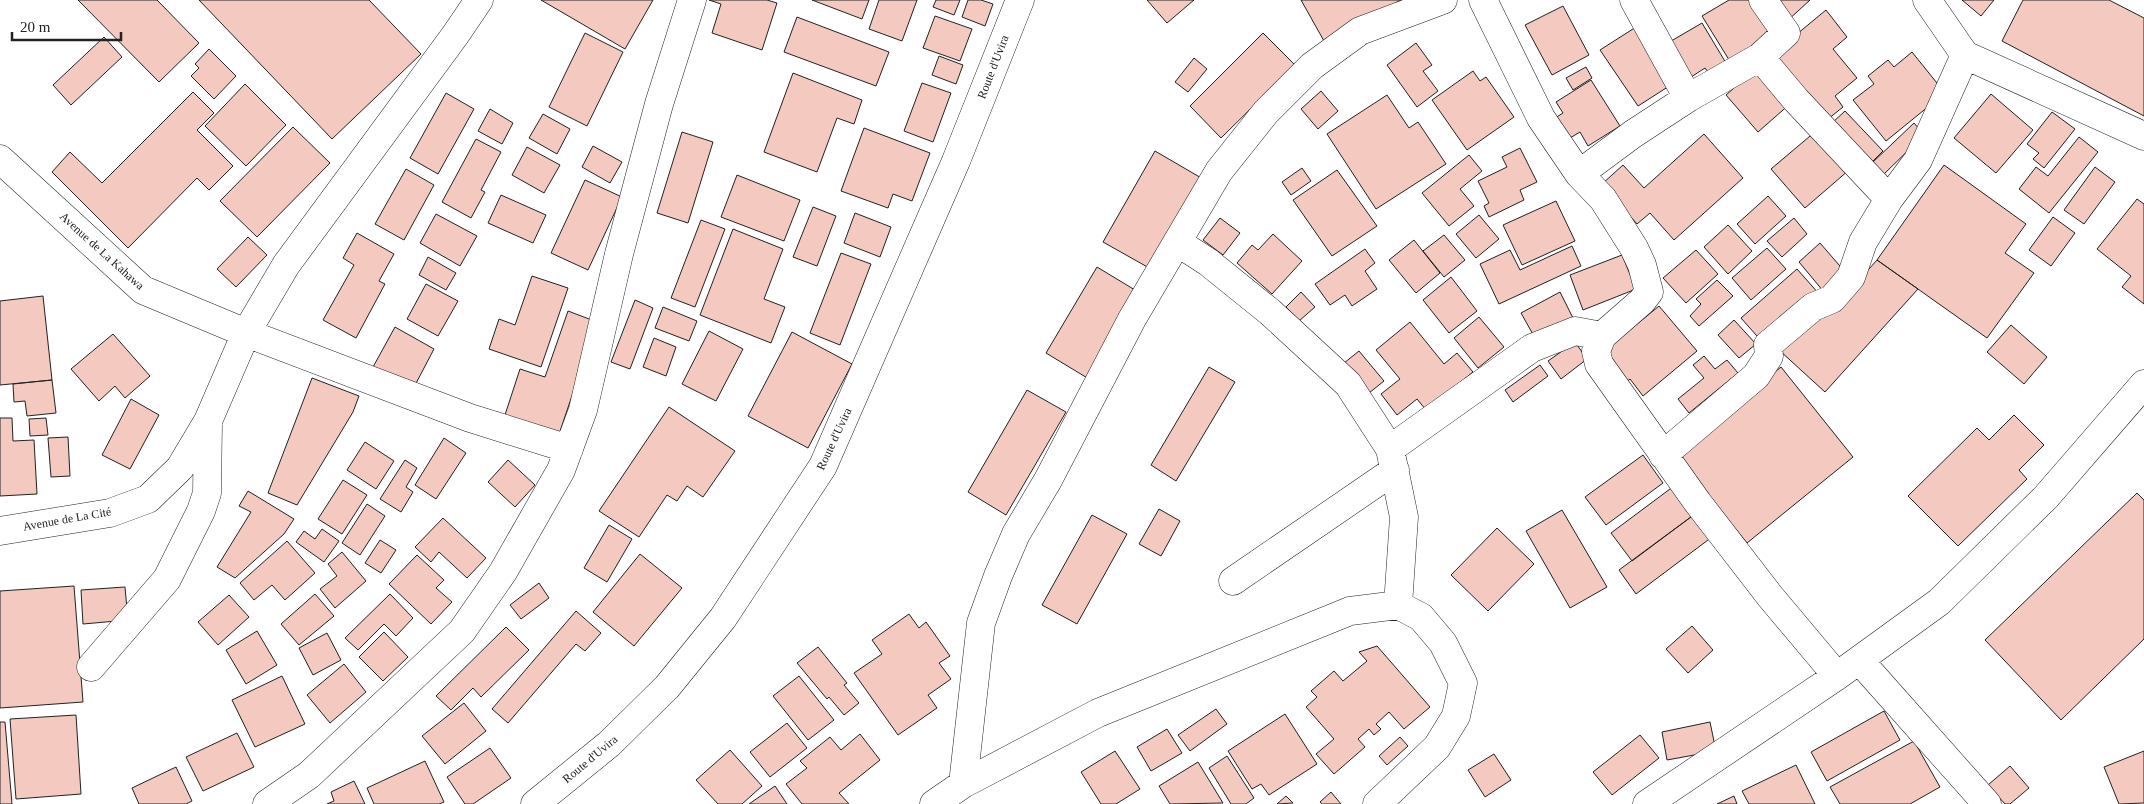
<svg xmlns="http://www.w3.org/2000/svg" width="2144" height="804" font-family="Georgia,serif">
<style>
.building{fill:#f3c9c0;stroke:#222}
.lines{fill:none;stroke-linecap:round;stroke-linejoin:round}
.minor-casing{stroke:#222;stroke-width:29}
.major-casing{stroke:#222;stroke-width:29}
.minor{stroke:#fff;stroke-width:28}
.major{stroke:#fff;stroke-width:28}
.labels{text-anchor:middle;stroke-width:4;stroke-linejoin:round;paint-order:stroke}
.street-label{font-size:12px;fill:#222;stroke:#fff}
</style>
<rect width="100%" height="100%" fill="#fff"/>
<!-- building -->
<path class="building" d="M78,0H157L199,43L159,82Z
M199,0H369L421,54L332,139Z
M541,0H653L625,49Z
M709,0H767L777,3L762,50L712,33L721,4Z
M812,0H869L862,19Z
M879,0H917L902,41L869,29Z
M936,0H960L954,15L933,7Z
M968,0H981L993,4L985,26L962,17Z
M1147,0H1194L1167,23Z
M1301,0H1401L1324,41Z
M1729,0H1754L1776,35L1731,63L1702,16Z
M1766,0H1810L1786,22Z
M1962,0H1994L1981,16Z
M2023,0H2109L2144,18V116L2002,41Z
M1563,6L1589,55L1552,75L1525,25Z
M1826,10L1847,37L1833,49L1857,78L1835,96L1843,107L1828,119L1774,53Z
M935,16L972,29L960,61L923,48Z
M797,17L889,52L876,86L784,52Z
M1702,23L1726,63L1709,73L1705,68L1688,79L1666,44Z
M1636,27L1674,83L1638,106L1600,50Z
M585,33L623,52L587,126L549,107Z
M1263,33L1295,65L1221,138L1190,106Z
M104,37L122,57L71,105L53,85Z
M1416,43L1432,65L1423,71L1438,91L1417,107L1387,65Z
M209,49L236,76L214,99L191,76L199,68L195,64Z
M1912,52L1945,93L1886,141L1853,100L1874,84L1868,76L1888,60L1894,67Z
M939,56L963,65L956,84L932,75Z
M1194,58L1207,69L1188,92L1175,82Z
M1759,66L1791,103L1758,132L1726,95Z
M1586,67L1592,78L1573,90L1566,78Z
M1473,71L1480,81L1486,77L1514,117L1467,150L1432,100Z
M793,73L862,100L854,124L837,118L817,172L764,152Z
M1591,80L1620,126L1588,146L1580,132L1565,141L1552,120L1563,113L1556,102Z
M922,83L951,93L933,142L904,131Z
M245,84L286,125L246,166L205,126Z
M1321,91L1338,111L1318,129L1301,109Z
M193,92L214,113L197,130L233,166L209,190L197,178L128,248L52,172L70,152L102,183Z
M446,93L474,109L438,174L410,158Z
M1991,94L2033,130L1996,173L1954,138Z
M1387,95L1409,128L1418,122L1446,164L1376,209L1327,134Z
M490,109L513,123L502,144L478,131Z
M1845,111L1883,151L1871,163L1832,123Z
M2052,112L2075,129L2044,168L2033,159L2039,153L2027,144Z
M543,114L570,129L557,154L529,138Z
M1914,123L1924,135L1883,175L1872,163Z
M293,127L330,163L257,237L220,201Z
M864,128L930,153L912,201L893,194L888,208L841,191Z
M1816,131L1849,170L1805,208L1771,169Z
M682,132L713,142L688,223L657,213Z
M1704,134L1743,178L1674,240L1650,213L1637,224L1602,184L1623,165L1644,188Z
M2079,137L2098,152L2049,213L2019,189L2036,167L2048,176Z
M476,139L501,152L481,190L485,192L471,218L442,202Z
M593,146L622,162L610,183L582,167Z
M527,147L560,165L544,193L512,175Z
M1520,148L1537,182L1520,190L1524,200L1489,217L1484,206L1489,203L1478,181L1507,167L1502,157Z
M1155,151L1203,179L1151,269L1103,242Z
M1469,155L1482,171L1460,189L1474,206L1449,226L1422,193Z
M1944,165L2026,224L2005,253L2034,273L1987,338L1877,260Z
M2095,167L2115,182L2084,224L2064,210Z
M1302,168L1311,181L1291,195L1282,182Z
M406,169L434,185L404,240L375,224Z
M1337,170L1377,226L1332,256L1293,200Z
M737,175L800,200L784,241L721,217Z
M585,180L622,197L588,270L551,253Z
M501,195L546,215L533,243L488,223Z
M1768,196L1786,216L1755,244L1737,224Z
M2137,199L2144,204V304L2122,287L2131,276L2097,249Z
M1556,201L1575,241L1522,265L1503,225Z
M813,207L836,216L817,266L793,257Z
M855,213L891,227L880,257L844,243Z
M436,214L477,236L460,266L420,243Z
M1479,215L1499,239L1476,258L1456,234Z
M2053,217L2075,233L2051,266L2029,250Z
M1220,218L1240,233L1223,255L1203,240Z
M1794,218L1807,234L1782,257L1767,241Z
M701,220L725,229L695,307L671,298Z
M1728,225L1752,251L1728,274L1704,247Z
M733,229L783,249L764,299L785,307L771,343L700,315Z
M357,233L394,254L379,281L385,284L356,338L323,320L354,265L343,258Z
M1273,234L1302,261L1272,294L1237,263L1252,245L1258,250Z
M1444,235L1465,260L1444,277L1423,251Z
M248,237L267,255L236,287L217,269Z
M1414,240L1440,273L1416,293L1389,260Z
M1820,243L1846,273L1824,292L1799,262Z
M1572,246L1581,266L1499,304L1480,264L1510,250L1520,270Z
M1767,248L1786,269L1751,300L1732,278Z
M1365,249L1375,263L1365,271L1377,289L1352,306L1345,295L1330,305L1315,284Z
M1696,250L1718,274L1686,303L1663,278Z
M841,253L871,264L840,345L810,333Z
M1622,255L1636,289L1583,310L1570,275Z
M428,257L456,273L446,290L419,275Z
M1877,260L1918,289L1825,392L1779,350L1816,309L1826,317Z
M1097,267L1140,293L1089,379L1046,353Z
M1797,269L1820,295L1764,344L1741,318Z
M532,276L568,288L541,367L489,349L499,319L515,325Z
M1451,277L1477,311L1449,333L1423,300Z
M1717,280L1733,296L1699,326L1690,316L1701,304L1696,299Z
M426,284L458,301L438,336L407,319Z
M1301,292L1315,307L1299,321L1286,307Z
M1560,292L1573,318L1535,338L1521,313Z
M43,296L52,380L0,385V301Z
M635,300L653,308L630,369L611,362Z
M1659,306L1697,351L1643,396L1630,379L1625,383L1601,354Z
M663,307L697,321L689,341L655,328Z
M568,311L597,322L557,440L503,421L520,369L545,377Z
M1479,317L1504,347L1478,368L1454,338Z
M1734,320L1756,344L1739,358L1718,335Z
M1410,322L1444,364L1457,353L1473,372L1426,410L1417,399L1397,415L1381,394L1400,379L1376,350Z
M2011,325L2047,357L2024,384L1987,352Z
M395,327L434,349L413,389L373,367Z
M709,331L743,349L716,401L682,384Z
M792,332L852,364L808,448L748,416Z
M113,334L150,376L125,398L115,386L99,401L71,369Z
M654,338L676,347L666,376L643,367Z
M1575,342L1587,359L1561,379L1548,361Z
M1359,351L1384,381L1364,397L1339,367Z
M1704,356L1715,369L1727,360L1738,373L1689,413L1678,399L1704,378L1693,365Z
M1540,365L1548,376L1513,402L1505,390Z
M1209,367L1235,382L1176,481L1151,465Z
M1781,367L1853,457L1747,543L1675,453Z
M312,378L359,396L353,412L297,505L268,493Z
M52,380L56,413L27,416L25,401L14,402L13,384Z
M1027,390L1066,412L1006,515L968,492Z
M131,399L159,415L130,469L102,455Z
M669,407L735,451L703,497L687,486L677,501L667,495L639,537L599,511Z
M2014,415L2044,445L2019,470L2027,479L1958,546L1908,496L1977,428L1989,440Z
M0,418H12L13,441L34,440L37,494L0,496Z
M46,418L48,435L30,436L29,419Z
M68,437L70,476L51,477L48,438Z
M444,438L466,453L436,499L415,485Z
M365,442L394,461L376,489L347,470Z
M1643,455L1663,483L1606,525L1585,497Z
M405,460L417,468L406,487L413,492L401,512L380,499Z
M508,460L535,485L515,507L488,482Z
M343,480L367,495L342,534L318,519Z
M1678,483L1699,511L1632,561L1611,533Z
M248,491L294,519L284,534L235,578L217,567L251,512L239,506Z
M2137,493L2144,500V639L2061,720L1985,640Z
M367,504L385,516L360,555L342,543Z
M1159,509L1180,521L1161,556L1139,544Z
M1562,510L1607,587L1570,608L1526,531Z
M1699,511L1716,534L1636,594L1619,570Z
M1092,515L1127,534L1077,624L1042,605Z
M443,518L486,558L467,578L439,552L431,562L415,547Z
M609,525L632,539L607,582L584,568Z
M1497,528L1534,564L1488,611L1451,575Z
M322,529L339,541L324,562L296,542L304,531L315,539Z
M380,540L396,550L381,573L365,563Z
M287,541L315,573L285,600L272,585L254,600L240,583Z
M342,552L366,581L335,608L320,589L337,576L328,564Z
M640,554L682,588L634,646L593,612Z
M417,555L444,580L436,588L452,602L431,624L389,584Z
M539,583L549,598L521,619L510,605Z
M74,586L83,702L0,708V591Z
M125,587L128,620L83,624L81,590Z
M315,594L334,616L299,645L281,624Z
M390,594L413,618L396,636L384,624L358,650L345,638Z
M229,595L249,617L218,645L198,622Z
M576,611L601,633L585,651L576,644L508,723L492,709Z
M909,614L919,628L926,622L950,656L939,663L951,679L928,695L937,708L898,735L854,673L882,654L872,640Z
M1692,626L1713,650L1688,673L1666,649Z
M506,627L529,650L481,697L473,688L451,710L436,696Z
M257,631L277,665L246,684L226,650Z
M384,632L408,657L383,681L359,657Z
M327,633L341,660L313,675L299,648Z
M1377,646L1430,707L1404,729L1389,712L1376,724L1381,729L1374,735L1369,729L1358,739L1365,747L1334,774L1316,754L1334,739L1306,707L1317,697L1311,691L1334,671L1343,681L1367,661L1359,652Z
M818,647L847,683L844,685L859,703L844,715L829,697L827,699L797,663Z
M344,664L366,692L330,723L307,695Z
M282,676L305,724L255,747L232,700Z
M799,676L834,720L808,740L773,696Z
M464,703L486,731L445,764L422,736Z
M1216,709L1227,724L1190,751L1178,735Z
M1884,711L1900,740L1827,781L1811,752Z
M1285,714L1317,764L1269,795L1261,784L1252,789L1228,751Z
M76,715L81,794L16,799L10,719Z
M0,722H5L12,804H0Z
M1710,722L1716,751L1667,760L1662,732Z
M787,723L807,748L770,777L750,752Z
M1167,729L1182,753L1151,771L1137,747Z
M237,733L254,767L203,791L186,757Z
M860,734L880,760L839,793L849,804H802L786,784L807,768L800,761L830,737L841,750Z
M1640,735L1659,758L1612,795L1593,772Z
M1400,737L1408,746L1387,765L1379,756Z
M1914,741L1940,787L1910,804H1840L1830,787Z
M490,748L511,778L473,804H465L447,777Z
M730,750L762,786L742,804H718L696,780Z
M1115,751L1140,789L1116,804H1101L1081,772Z
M2144,751V803L2119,804L2104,767Z
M1494,754L1511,780L1485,797L1468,770Z
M1227,756L1254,798L1246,804H1231L1209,768Z
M425,761L444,802L439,804H374L367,788Z
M1198,762L1223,803L1170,804L1159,786Z
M1796,765L1815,804H1749L1742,791Z
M2010,766L2029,788L2010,804H2005L1988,785Z
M176,767L192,801L186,804H139L132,788Z
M354,781L365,804H327L334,801L331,792Z
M775,786L787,804H749Z
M1331,792L1341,804H1322L1320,802Z
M1286,796L1293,803L1277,804Z
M1734,796L1737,804H1717Z"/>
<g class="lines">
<!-- minor casing -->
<g class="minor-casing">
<path id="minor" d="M1483,0L1541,118L1579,174L1603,199L1634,248L1642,265L1649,292L1642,301L1602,336L1596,351L1599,364L1698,503L1769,595L1837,676
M1927,0L1965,55L2144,136
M1760,57L1796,100L1889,199
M1688,98L1760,57L1786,33L1763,0
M0,159L143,290L246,333L470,418L569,449
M1579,174L1633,134L1688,98L1634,0
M1177,242L1208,262L1270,312L1348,384L1390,449L1404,517L1398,605
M1390,449L1532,348L1575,331L1602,336
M1663,455L1756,376L1769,356L1768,345L1813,307L1832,299L1851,277L1863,242L1889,199L1918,160L1965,55
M0,531L110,513L148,499L180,468L208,421L246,333L286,265L456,34L479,0
M1233,581L1395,470
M1859,660L1987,804
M91,667L167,579L201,511L207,493L208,423
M963,784L981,623L998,576L1016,534L1048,480L1132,319L1219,171L1266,112L1312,66L1360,31L1443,0
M267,804L309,775L462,631L503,572L561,470L583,410L619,254L659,104L692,0
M934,804L963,784L1098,713L1350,611L1398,605L1421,617L1443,643L1463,683L1456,716L1437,747L1377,804
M1647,804L1837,676L1939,602L2046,497L2144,384"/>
</g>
<!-- major casing -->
<g class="major-casing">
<path id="major" d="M535,804L609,744L667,687L723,618L823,466L956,161L1020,0"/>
</g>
<!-- minor -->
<use href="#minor" class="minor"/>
<!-- major -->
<use href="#major" class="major"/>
</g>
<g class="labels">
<!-- street labels -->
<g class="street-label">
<text transform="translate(993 67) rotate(-69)" y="4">Route d'Uvira</text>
<text transform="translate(102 251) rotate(42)" y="4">Avenue de La Kahawa</text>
<text transform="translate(834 439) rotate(-65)" y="4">Route d'Uvira</text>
<text transform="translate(67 519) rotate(-10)" y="4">Avenue de La Cité</text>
<text transform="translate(590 759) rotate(-40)" y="4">Route d'Uvira</text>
</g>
</g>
<!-- scale -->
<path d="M12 32v8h109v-8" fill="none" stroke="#222222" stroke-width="2.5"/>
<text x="20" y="32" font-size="15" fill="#222222" stroke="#ffffff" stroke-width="4" paint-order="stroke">20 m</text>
</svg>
